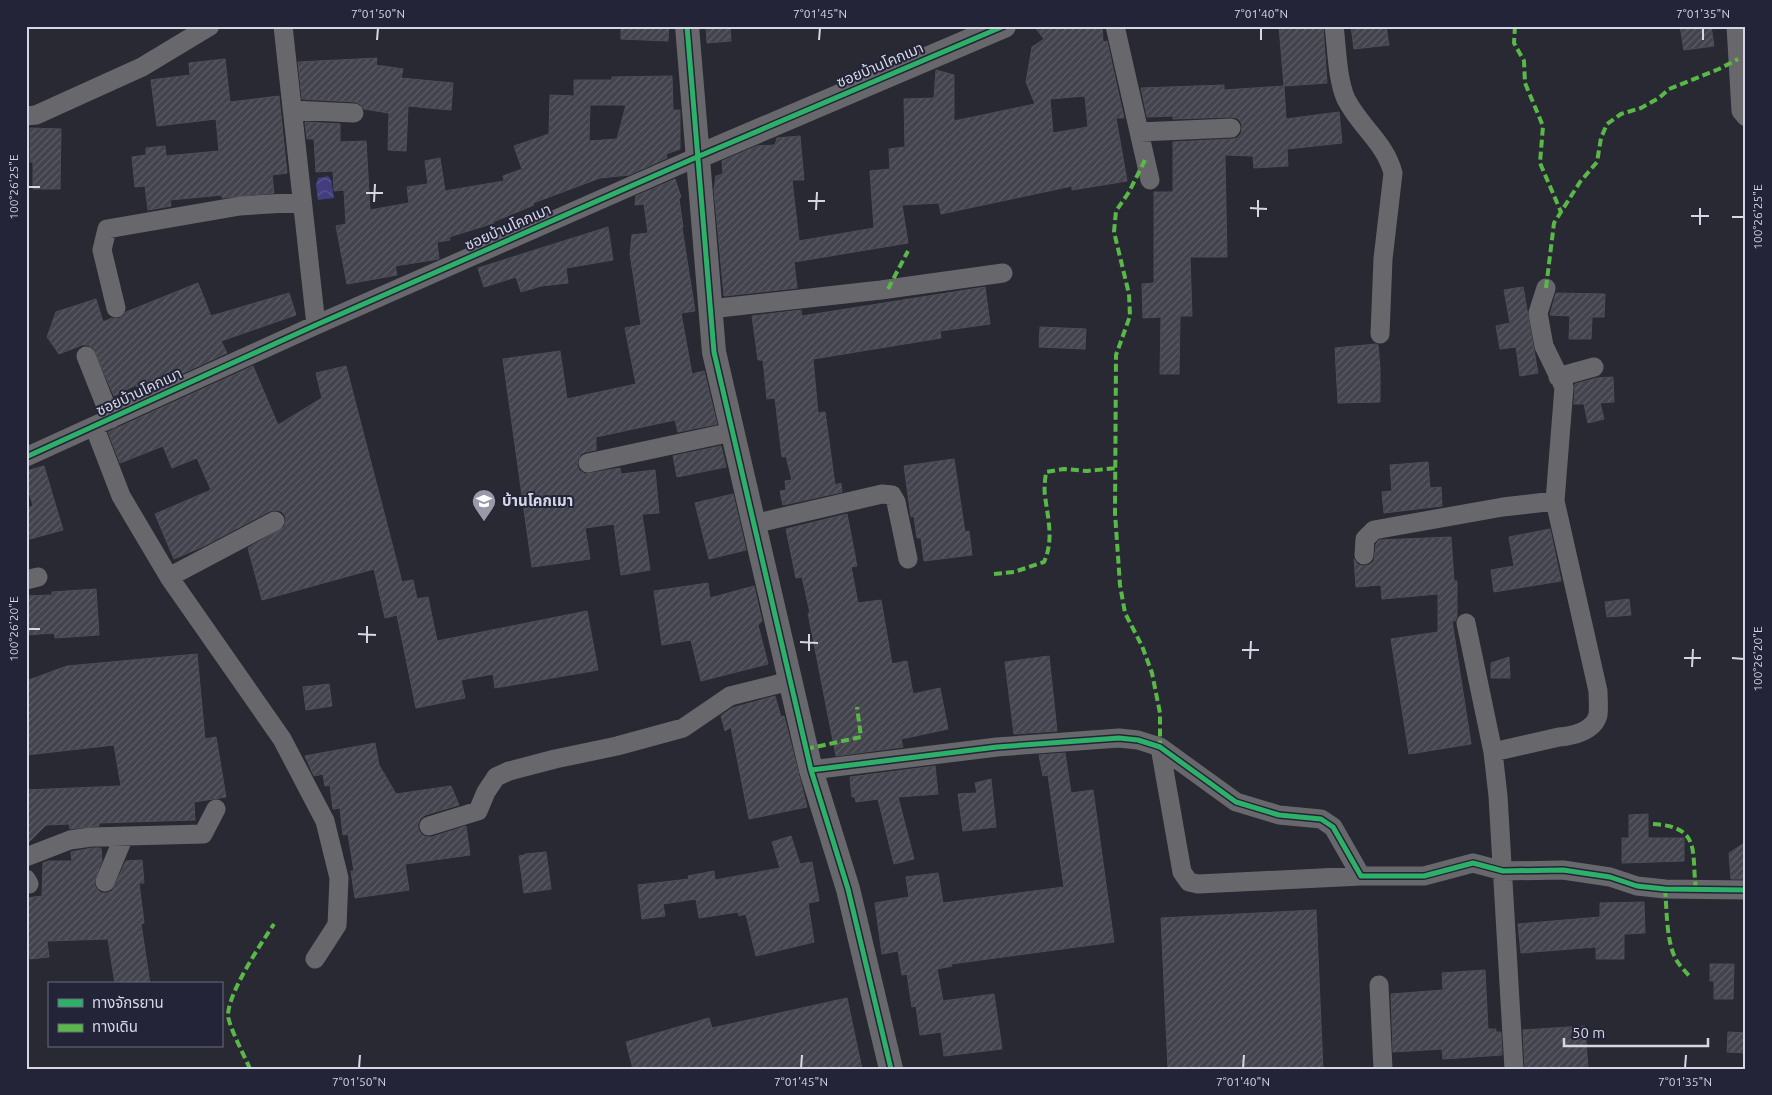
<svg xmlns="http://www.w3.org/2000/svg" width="1772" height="1095" font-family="Ubuntu,'Noto Sans Thai',sans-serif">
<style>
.water{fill:url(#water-waves)}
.building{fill:url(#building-hatch);stroke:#4d4d57;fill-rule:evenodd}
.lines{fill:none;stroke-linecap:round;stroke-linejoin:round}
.minor{stroke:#68686c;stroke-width:19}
.tertiary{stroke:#68686c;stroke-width:24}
.quiet{stroke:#58b947;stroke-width:4;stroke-dasharray:8 4;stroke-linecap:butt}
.cycleway-casing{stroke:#242439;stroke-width:8}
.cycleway{stroke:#2db169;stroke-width:5}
.ticks{fill:none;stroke:#d6d7e5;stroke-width:2}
.labels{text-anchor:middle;stroke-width:4;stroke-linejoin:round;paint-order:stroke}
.street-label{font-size:15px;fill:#d6d7e5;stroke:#242439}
.poi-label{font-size:15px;font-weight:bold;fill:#d6d7e5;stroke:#242439;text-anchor:start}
.neatline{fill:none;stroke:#d6d7e5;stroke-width:2}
.ticks-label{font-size:12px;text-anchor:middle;fill:#d6d7e5}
</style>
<defs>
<pattern id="water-waves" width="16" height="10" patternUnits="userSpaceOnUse" patternTransform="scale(1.25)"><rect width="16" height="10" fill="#423d7d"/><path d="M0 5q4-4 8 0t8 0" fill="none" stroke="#5d588f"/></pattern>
<pattern id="building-hatch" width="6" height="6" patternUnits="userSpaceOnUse" patternTransform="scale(1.25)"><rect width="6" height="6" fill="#43434d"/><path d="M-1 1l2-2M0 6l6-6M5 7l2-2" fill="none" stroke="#5d5d66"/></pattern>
</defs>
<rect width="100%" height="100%" fill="#292934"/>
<!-- water -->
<path class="water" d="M328,176L331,180L334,198L318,200L316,185L318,178Z"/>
<!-- building -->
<path class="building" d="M621,26H669L668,41L621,39Z
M706,26H730L731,41L707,43Z
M1034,26H1102L1103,42L1107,41L1124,118H1116L1127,181L1072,190V186L941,214L939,203L902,205L908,243L794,262L797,288L724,296L714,190L716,176L723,174L722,161L757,146L775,145L777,138L800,136L804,180H792L799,241L874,228L870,171L890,169L889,149L905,147L904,99L934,98L936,70L954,75V121L1035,104L1026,82L1032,47L1044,39ZM1085,96L1088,127L1053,133L1050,99Z
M1279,26H1323L1327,83L1284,86Z
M1351,26H1386L1389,45L1354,49Z
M1680,26H1711L1714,46L1684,50Z
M377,58L376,65L403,69L401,78L453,83L451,110L408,106L406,151L388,150L389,113L364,109L360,104L355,102L302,99L298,62Z
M225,59L230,102L279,96L287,173L272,175L274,193L222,198V195L170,200L171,206L148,210L145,186L135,187L132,157L146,155V148L165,146L166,156L219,151L216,119L157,126L151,80L190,75L189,63Z
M672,76L673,110H680V149L666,154L667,158L629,175L600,178L533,203L534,205L493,222L494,223L449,237L450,240L437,242L439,259L395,266L397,275L347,284L336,226L346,224L344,190L334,191L333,171L316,172L314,139H307L305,122L340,124V142L366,141L370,210L409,203L407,187L428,184L425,161L440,158L445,191L504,181L503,176L522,169L514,146L549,134L550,95L574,96V80H612V77ZM590,105H626L617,139L589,141Z
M1224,85V90L1284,86L1286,119L1339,112L1342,143L1287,149L1288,166L1254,168L1253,156L1225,155L1227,257H1190L1192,316H1180L1179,374H1160L1161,317L1143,318L1142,284L1154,283V192H1173V142L1232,139L1237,138L1241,134L1242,127L1241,122L1237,118L1231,117L1173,119V116L1147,117L1141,88Z
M30,128L61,129L60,189H33V162H30Z
M675,179L681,197L679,199L683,227L682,228L695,311L681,313L692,374L704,371L717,424L678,432L675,420L596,437V450L585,452L581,454L578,459L577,465L579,470L585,474L620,468L621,474L655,470L659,513L642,514L650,570L621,575L614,524L585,528L590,559L532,567L503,359L560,351L567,399L636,384L625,328L641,325L630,254L632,235L648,233L644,204L635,205L636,196Z
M608,227L613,260L566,268L568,283L541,286L521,292L516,277L484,287L478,268Z
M198,283L211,316L289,293L296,315L221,341L227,353L140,393L136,385L114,396L93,348L88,345H82L59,354L47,337L56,312L96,299L103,322L112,318L118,319L123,316L126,312Z
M985,287L990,324L940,331L941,338L813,359L818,413L825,412L835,485L841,483L842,492L783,505L780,491L786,490L785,481L792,480L786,456L782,457L775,398L767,399L763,360H758L752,316L801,310L802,316Z
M1523,287L1538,373L1520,376L1516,347L1500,349L1496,326L1510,323L1504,290Z
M1556,293L1605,294L1604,317H1592L1591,339H1569L1570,316L1550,315Z
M1040,327L1086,329L1085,349L1039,347Z
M1376,344L1378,345L1380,369V402L1338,403L1335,348Z
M253,366L278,425L322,398L316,373L346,366L402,582L413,580L417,599L428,597L437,641L587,611L598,670L495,688L493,674L461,680L465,698L416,708L397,615L385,618L374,569L262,600L248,548L284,527L286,521L285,515L281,511L275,510L270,511L204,546L174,559L155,514L211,490L197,458L172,468L163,446L120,463L108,432Z
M1613,377L1614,402L1600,403L1604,419L1588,423L1584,404H1574L1575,384L1597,378Z
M721,446L726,467L677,477L673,456Z
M954,459L965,532L969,531L972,555L924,561L921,538H917L914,516L911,517L904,466Z
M1428,462L1430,488L1441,487L1442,506L1384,513L1382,492L1392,491L1390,465Z
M44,466L63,530L26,540V508L33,506L26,482V471Z
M733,494L746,550L709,559L695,503Z
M847,514L857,566L851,567L858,603L881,600L892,664L907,661L913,694L940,688L948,729L901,739L903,747L836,756L808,613H810L802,577L796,578L786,529Z
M1550,529L1561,581L1494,592L1491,570L1514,566L1509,537Z
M1451,537L1454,581H1457V616L1455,621H1452L1471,744L1409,754L1391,639L1438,632V594L1382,599L1381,585L1356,587L1354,559L1358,565L1364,566L1369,565L1374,561L1376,544L1379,540Z
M708,583L710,598L754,586L762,621L758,625L768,664L701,681L691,640L662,645L654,591Z
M96,589L99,635L55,638L54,633L26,635V596L52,595V592Z
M1629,599L1631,615L1607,617L1605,602Z
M197,654L205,739L216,737L226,797L194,802L195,820L99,823V826L70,829L69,824L46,825L26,845V790L121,786L114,745L26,755V681L67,666Z
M1049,656L1057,731L1014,734L1005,662Z
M1509,657L1510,678H1491V663Z
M329,684L332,706L306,710L303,687Z
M775,696L781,717L784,716L807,807L749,819L731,727L725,731L721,716L732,708Z
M375,743L379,765L396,794L451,786L459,805L425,815L420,819L418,824V829L422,835L427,837H432L466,826L470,855L405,864L409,890L355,898L351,871H354L348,834L343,835L340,808L333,809L330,785L325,786L323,774L314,776L305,756Z
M1065,753L1071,793L1093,790L1114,942L951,964L952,966L937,969L943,1001L994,994L1002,1049L944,1056L941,1032L920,1035L916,1006L912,1007L907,974L902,975L898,951L882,954L875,903L909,897L906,877L938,873L943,903L1064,887L1048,775L1043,776L1039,755Z
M935,766L938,794L898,797L914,859L894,864L878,799L856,802L855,797H852L850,777Z
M991,779L996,827L963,831L958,794L977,793L975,783Z
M1648,814V838H1684V861L1622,863V838H1629V815Z
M791,836L800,864L812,862L819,901L808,903L814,942L756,956L746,914L739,916L738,912L699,918L696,899L663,904L665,916L642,919L638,885L689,879L688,876L714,871L715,880L780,868L772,842Z
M1746,842V879H1731L1729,853Z
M92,848H101L102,861L94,883L96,888L101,893H107L112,891L126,861L142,860L144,883H139L144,923L141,924L150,984H115L108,939L47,941L49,957L30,959L26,930V898L42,896L43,863L48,861H72L71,852Z
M546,852L551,889L524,893L519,856L525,855V854Z
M1644,902L1645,933L1624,934V959H1596V947L1521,953L1518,924L1600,917V903Z
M1316,910L1323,1069H1168L1161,918Z
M1710,964H1734L1733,999H1714V981H1710Z
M1485,970L1488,1029H1496V1032H1501L1502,1055L1443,1059L1442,1049L1393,1052L1391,994L1443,990L1442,973Z
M847,998L862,1069H633L626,1042L709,1018L712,1028Z
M1585,1026L1588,1069H1525L1523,1030Z
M1728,1032L1746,1033V1053L1727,1052Z"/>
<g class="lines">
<!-- minor -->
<path class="minor" d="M283,26L316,325
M1115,26L1150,180
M1334,26C1337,48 1337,79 1346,99C1360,127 1385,142 1393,173L1383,259L1380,334
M1736,26L1741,111L1746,117
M292,110L354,113
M26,116L36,115L142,67L210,26
M1139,132L1231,128
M116,308L102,250L107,229L240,206L302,202
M710,309L881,290L1003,273
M86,356L111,419
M1558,377L1594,367
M94,426L121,496L169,577L282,739L325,821L339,878L337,925L315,959
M26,457L316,325L697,157
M588,463L732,432
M753,524L882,494L892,495L896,502L908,559
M1364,555L1365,539L1374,530L1503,507L1555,501
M169,577L275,521
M26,580L38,577
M1466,623L1493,752L1498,796L1514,1069
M1160,747L1182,872L1189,882L1198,884L1361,876
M1493,752L1559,737C1573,736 1594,731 1598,715C1599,708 1598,698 1598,691L1555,501L1564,387L1544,346L1538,313L1546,288
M811,770L997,747L1119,738L1138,740L1160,747L1236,802L1279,815L1321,819L1333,827L1361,876H1424L1473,863L1503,871L1563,870L1610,877L1637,886L1665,889L1746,890
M429,826L478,811L486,792L496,777L509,771L555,759L617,746L683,728L730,696L790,681
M26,857L70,840L91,837L203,834L216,809
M26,879L29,884
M105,882L124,836
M1379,985L1383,1069"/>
<!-- tertiary -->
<path class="tertiary" d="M687,26L714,352L811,770L848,889L891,1069
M697,157L1004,26"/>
<!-- quiet -->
<path class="quiet" d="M1515,26L1514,43L1524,61L1525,83L1543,126L1540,163L1561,212
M1145,160L1129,192L1116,211L1114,232L1129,294L1130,316L1116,355L1115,513L1120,585L1125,613L1142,646L1152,673L1160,713V747
M1546,288L1554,223L1580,182L1597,162L1601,138L1607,124L1621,114L1641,108L1659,98L1669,89L1719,69L1738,59
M888,289L908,251
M994,574L1014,572L1044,562C1054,540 1048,519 1045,496C1044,488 1045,480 1046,472L1064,469L1087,471L1116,468
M806,749L861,737L857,707
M1653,824C1702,827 1691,851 1696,890
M1665,889C1667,909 1666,944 1677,961C1680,966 1686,972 1690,977
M250,1069C246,1059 227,1023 228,1014C230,990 260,945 274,924"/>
<!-- cycleway casing -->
<g class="cycleway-casing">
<path id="cycleway" d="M687,26L714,352L811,770L848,889L891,1069
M26,457L316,325L697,157L1004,26
M811,770L997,747L1119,738L1138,740L1160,747L1236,802L1279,815L1321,819L1333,827L1361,876H1424L1473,863L1503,871L1563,870L1610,877L1637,886L1665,889L1746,890"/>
</g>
<!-- cycleway -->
<use href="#cycleway" class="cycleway"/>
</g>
<!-- ticks -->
<path class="ticks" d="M377,40L378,28M819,40L820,28M1261,40V28M1703,40V28M28,187H40M366,193H383M808,201H825M374,202L375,184M1250,208L1267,209M816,210L817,192M1691,216H1709M1258,217V200M1732,217H1744M1700,225V208M28,629H40M358,634L376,635M800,642L818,643M367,643V626M1242,650H1259M809,651V634M1684,658H1701M1732,658L1744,659M1250,659L1251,641M1692,667L1693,649M359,1068L360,1055M801,1068L802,1055M1243,1068L1244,1055M1685,1068L1686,1055"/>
<!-- icons -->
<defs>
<g id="school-pin" transform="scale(1.25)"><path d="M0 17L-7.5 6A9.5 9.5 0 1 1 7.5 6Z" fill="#999aa7" stroke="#242439"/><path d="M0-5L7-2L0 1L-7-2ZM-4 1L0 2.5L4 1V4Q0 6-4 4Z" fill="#fff"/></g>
</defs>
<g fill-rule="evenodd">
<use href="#school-pin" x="484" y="501"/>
</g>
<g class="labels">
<!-- street labels -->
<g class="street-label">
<text transform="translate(880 65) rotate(-23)" y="5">ซอยบ้านโคกเมา</text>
<text transform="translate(508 227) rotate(-24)" y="5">ซอยบ้านโคกเมา</text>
<text transform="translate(139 392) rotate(-25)" y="5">ซอยบ้านโคกเมา</text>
</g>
<!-- poi labels -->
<g class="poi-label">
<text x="502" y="506">บ้านโคกเมา</text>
</g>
</g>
<!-- border -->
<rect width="1772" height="1095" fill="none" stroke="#242439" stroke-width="55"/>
<!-- legend -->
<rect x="48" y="982" width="175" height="65" fill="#242439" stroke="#6b6c7e"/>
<rect x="58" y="999" width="25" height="8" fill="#2db169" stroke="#6b6c7e"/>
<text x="92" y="1008" font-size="15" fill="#d6d7e5">ทางจักรยาน</text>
<rect x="58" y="1024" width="25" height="8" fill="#58b947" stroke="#6b6c7e"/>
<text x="92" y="1032" font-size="15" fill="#d6d7e5">ทางเดิน</text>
<!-- scale -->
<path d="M1564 1038v8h144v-8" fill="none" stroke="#d6d7e5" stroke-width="2.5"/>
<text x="1572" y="1038" font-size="15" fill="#d6d7e5" stroke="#242439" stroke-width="4" paint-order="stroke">50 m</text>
<rect x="28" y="28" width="1716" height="1040" class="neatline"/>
<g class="ticks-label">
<text x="378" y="18">7°01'50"N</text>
<text x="820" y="18">7°01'45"N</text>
<text x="1261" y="18">7°01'40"N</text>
<text x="1703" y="18">7°01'35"N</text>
<text transform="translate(14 187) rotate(-90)" y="4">100°26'25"E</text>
<text transform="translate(1758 217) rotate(-90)" y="4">100°26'25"E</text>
<text transform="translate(14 629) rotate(-90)" y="4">100°26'20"E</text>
<text transform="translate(1758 659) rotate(-90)" y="4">100°26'20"E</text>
<text x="359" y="1086">7°01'50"N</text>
<text x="801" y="1086">7°01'45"N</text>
<text x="1243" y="1086">7°01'40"N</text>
<text x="1685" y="1086">7°01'35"N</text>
</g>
</svg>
